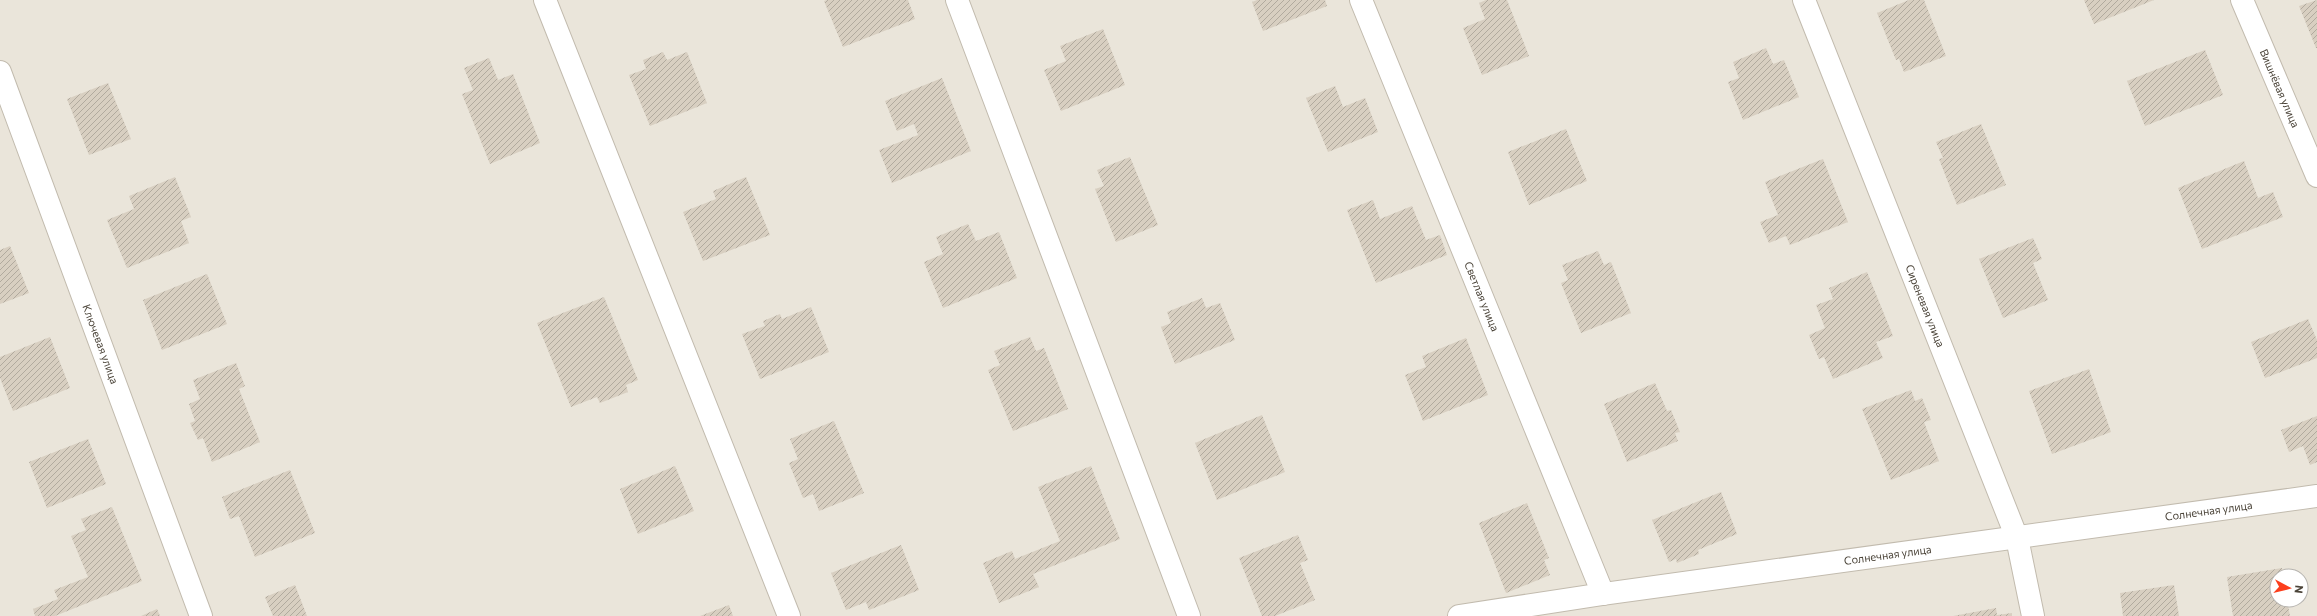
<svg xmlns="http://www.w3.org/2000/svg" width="2317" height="616" font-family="Commissioner,sans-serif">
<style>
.residential{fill:#eae5da;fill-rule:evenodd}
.building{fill:url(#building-hatch)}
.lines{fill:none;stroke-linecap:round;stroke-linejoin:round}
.minor-casing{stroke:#c2bbae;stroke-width:24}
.minor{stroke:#fff;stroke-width:22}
.labels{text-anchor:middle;stroke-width:4;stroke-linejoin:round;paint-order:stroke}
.street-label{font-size:11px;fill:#4b4439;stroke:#fff}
</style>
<defs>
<pattern id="building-hatch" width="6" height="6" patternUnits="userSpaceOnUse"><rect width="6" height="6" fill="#d8cfc1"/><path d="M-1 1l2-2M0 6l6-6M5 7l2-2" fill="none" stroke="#b1aa9e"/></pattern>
</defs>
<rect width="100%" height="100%" fill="#f6f3ec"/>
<!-- residential -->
<path class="residential" d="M0,0H2317V616H0ZM2277,576H2301V600H2277Z"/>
<!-- building -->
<path class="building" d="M827,0H908L915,19L843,47L824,1Z
M1257,0H1325L1327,6L1263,31L1252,2Z
M1486,0H1507L1529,56L1482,75L1463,28L1485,19L1479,3Z
M1909,0H1924L1946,56L1904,72L1899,59L1896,60L1877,13Z
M2084,0H2154L2094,24Z
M2317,0V48H2316L2299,6Z
M1103,29L1125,85L1061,111L1044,70L1066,61L1060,46Z
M1766,48L1773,64L1784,60L1799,97L1743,120L1728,82L1739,78L1733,62Z
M2205,50L2223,95L2145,126L2127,81Z
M663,52L667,60L687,52L707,103L650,126L629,75L646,69L643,60Z
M489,58L498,80L513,74L540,143L490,164L462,94L473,90L464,68Z
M942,78L971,151L892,183L879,150L918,135L914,124L897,131L885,101Z
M108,83L131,139L89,155L67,99Z
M1335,86L1343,107L1365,98L1378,132L1328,152L1306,98Z
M1981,124L2006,185L1957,205L1939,159L1943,158L1936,142Z
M1566,129L1587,181L1529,205L1508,152Z
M1130,157L1158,225L1116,242L1095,189L1104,186L1097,170Z
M1823,159L1848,222L1790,245L1786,236L1769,243L1760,222L1778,215L1765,182Z
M2244,161L2258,198L2273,192L2283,217L2202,249L2178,188Z
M175,177L191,217L181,221L189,243L127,268L107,220L134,209L129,196Z
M746,177L770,235L703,261L683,212L716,199L713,191Z
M1373,200L1380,219L1412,206L1426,240L1440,235L1447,255L1376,283L1347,210Z
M968,224L976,241L999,232L1017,278L943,308L924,262L943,254L936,237Z
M2033,238L2042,259L2033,263L2048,300L2003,318L1979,259Z
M10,246L29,293L0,304V250Z
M1598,251L1604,265L1611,262L1631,313L1581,333L1561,283L1568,280L1562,265Z
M1867,272L1893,336L1876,342L1883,358L1833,379L1824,357L1819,359L1809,335L1825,328L1816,305L1833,299L1829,288Z
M207,274L227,324L162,350L143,300Z
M604,297L638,380L626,385L628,392L600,403L597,397L571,407L537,323Z
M1202,298L1206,308L1220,303L1235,340L1175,364L1161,327L1171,323L1167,312Z
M811,307L829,352L760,379L742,334L765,326L763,321L780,314L782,319Z
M2308,319L2317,340V358L2265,378L2251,342Z
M50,337L70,388L13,411L0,378V357Z
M1030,337L1036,351L1044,348L1068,409L1013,431L988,370L1000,365L994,351Z
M1466,338L1488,395L1423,421L1405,375L1426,367L1422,356Z
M236,363L245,386L239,389L260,442L212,462L203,438L198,440L190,423L195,421L189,404L200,399L193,380Z
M2089,369L2111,432L2052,454L2029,391Z
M1655,383L1667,411L1671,410L1680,432L1675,433L1678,441L1627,462L1604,404Z
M1911,390L1915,401L1922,398L1931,420L1924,422L1939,461L1891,480L1862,409Z
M1262,415L1285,472L1217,500L1195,443Z
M2317,416V462L2310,465L2303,446L2289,452L2281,430Z
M834,421L864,493L819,511L813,494L803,498L789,463L798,459L790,439Z
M88,439L106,484L47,508L29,462Z
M675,466L694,511L638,534L620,489Z
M1091,466L1120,539L1033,574L1039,587L999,603L983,563L1012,551L1015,559L1060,541L1038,487Z
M290,470L315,533L255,557L239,516L230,519L222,497Z
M1721,492L1737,534L1698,550L1699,554L1677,563L1676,559L1669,562L1652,520Z
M1527,503L1549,558L1544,560L1550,575L1506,593L1479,523Z
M112,507L142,581L55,616H35L33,609L58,599L54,590L88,577L71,536L86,530L81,519Z
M1298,535L1308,560L1300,563L1315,600L1275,616H1262L1239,558Z
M901,545L919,590L869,610L866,602L846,610L831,573Z
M2282,568L2283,576H2277V600H2287L2290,616H2233L2227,577Z
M295,585L307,616H273L265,597Z
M2174,585L2179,616H2123L2120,593Z
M729,605L733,616H700Z
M1996,608L1997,615L2012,613V616H1953Z
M157,609L160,616H141Z"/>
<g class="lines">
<!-- minor casing -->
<g class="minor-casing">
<g id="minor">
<path d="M545,0L789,616"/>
<path d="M957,0L1189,616"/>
<path id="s1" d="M1361,0L1603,594"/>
<path id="s2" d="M1804,0L2017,538L2033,616"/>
<path id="s3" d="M2242,0L2317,176"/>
<path id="s4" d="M0,72L201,616"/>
<path id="s5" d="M1459,616L1603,594L2317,496"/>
</g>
</g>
<!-- minor -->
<use href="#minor" class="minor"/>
</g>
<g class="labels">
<!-- street labels -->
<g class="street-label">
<text dy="4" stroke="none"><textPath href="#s3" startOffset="96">Вишнёвая улица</textPath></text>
<text dy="4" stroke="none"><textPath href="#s1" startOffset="320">Светлая улица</textPath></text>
<text dy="4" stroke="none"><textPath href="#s2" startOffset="329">Сиреневая улица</textPath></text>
<text dy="4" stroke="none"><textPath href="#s4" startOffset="290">Ключевая улица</textPath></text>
<text dy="4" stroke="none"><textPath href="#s5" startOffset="757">Солнечная улица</textPath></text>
<text dy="4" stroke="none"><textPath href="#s5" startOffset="433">Солнечная улица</textPath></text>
</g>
</g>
<!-- north arrow -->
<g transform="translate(2289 588) rotate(97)"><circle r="19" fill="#ffffff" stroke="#b7b4b0"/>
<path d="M0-3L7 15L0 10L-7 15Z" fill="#fc3f1d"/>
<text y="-6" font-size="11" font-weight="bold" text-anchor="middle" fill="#4b4439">N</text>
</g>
</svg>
